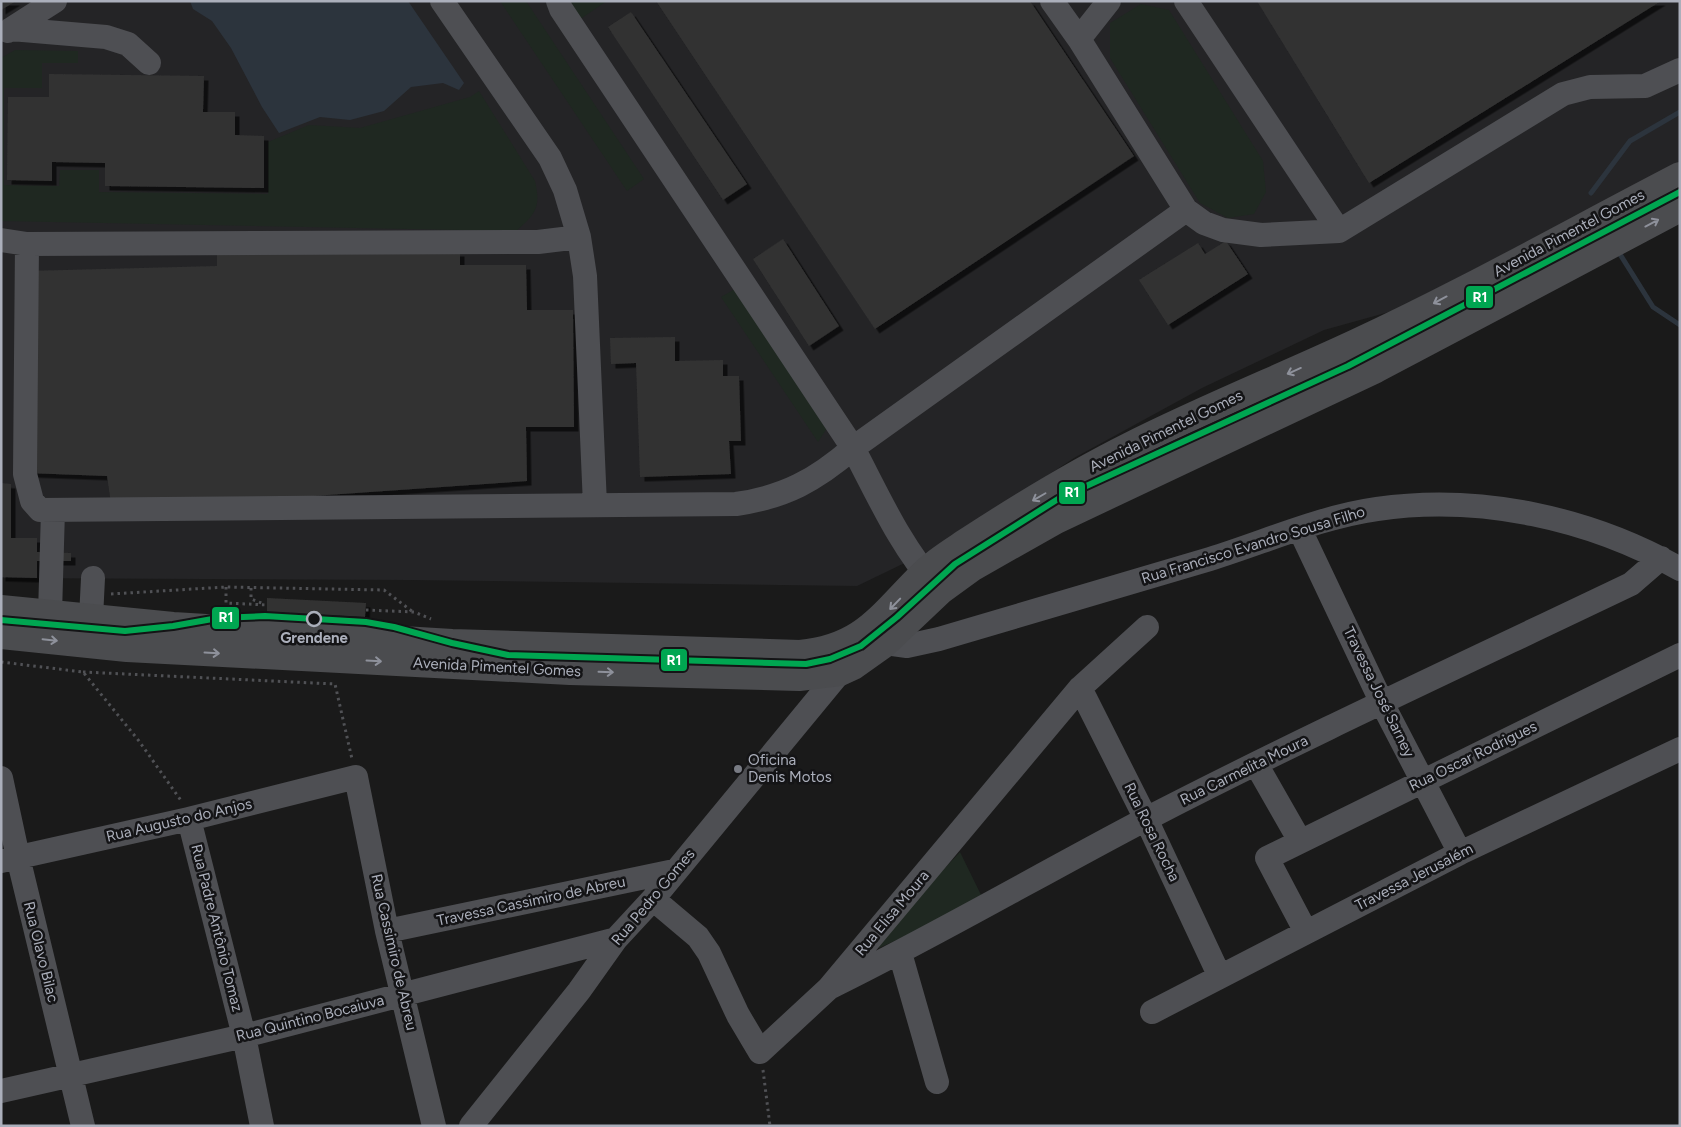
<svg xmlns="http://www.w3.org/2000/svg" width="1681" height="1127" font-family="Figtree,sans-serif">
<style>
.built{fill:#242426}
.green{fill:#1f2821}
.water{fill:#2c343d}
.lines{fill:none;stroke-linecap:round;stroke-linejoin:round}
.stream{stroke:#2c343d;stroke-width:5}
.building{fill:#323232;filter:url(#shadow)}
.path{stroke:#505155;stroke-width:3;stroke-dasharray:2.5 4;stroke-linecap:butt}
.minor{stroke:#4e4f53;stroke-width:24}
.major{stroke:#4b4c4f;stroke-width:28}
.rail-1-casing{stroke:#141416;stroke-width:10}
.rail-1{stroke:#00a651;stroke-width:6}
.oneway{stroke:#8e919b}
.stop-dot{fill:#141416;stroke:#abafbb;stroke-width:2.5}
.poi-dot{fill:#787b83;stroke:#141416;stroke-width:2}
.labels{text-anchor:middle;stroke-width:5;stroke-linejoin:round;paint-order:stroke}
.street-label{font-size:15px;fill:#abafbb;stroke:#141416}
.stop-label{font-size:15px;font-weight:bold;fill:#abafbb;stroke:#141416}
.poi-label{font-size:15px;fill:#abafbb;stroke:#141416;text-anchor:start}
.line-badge{stroke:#141416;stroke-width:2}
.badge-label{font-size:14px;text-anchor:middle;font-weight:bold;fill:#fff}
</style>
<defs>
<filter id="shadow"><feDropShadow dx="4.5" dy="4.5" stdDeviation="0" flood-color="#0009"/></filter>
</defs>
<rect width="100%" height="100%" fill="#1a1a1a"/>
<!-- built -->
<path class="built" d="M1,1H1680V162L1396,310L1324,330L1202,388L1074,458L946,543L857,586L410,580L1,578Z"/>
<!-- green -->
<path class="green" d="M500,1H526L644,179L627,191Z
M560,1H607L573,24Z
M1141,4L1169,10L1263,161L1266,192L1254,214L1228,218L1200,203L1110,58V23Z
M15,50L78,51V63H42V88H4V185L59,186L60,170H99V192L268,194V142L309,125L360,128L470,97L479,91L535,181C541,207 536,214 516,231L1,221V58Z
M735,289L829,425L818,442L721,297Z
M960,852L984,901L879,948V938Z"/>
<!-- water -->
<path class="water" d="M190,1H408L464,83L459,90L443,83L411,87L384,111L350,120L320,117L279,133L262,107L231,48L212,21L193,9Z"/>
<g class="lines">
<!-- stream -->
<path class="stream" d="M1591,193L1630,141L1680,112
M1618,251L1653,307L1680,325"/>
</g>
<!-- building -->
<path class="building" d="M1,1H16L1,10Z
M656,1H1030L1134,156L875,329Z
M1257,1H1661L1369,183Z
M631,12L747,184L723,200L608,27Z
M49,74L204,76L203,112H235V135L264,136V188L105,186V163L52,162V181L7,180L8,97H49Z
M783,239L839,326L809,346L753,259Z
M1226,241L1248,274L1168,325L1139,280L1198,243L1205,254Z
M217,252H460V265H526L527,310H573L574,427H526L527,481L112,510L107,476L27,473V271L217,266Z
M675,337V361L723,360V376H739L741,441H729L731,474L640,477L636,363L611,364L610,338Z
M1,483L11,484V538H37V552L71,553V561H37V578L1,577Z
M267,598L366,603L365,617L267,612Z"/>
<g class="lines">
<!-- path -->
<path class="path" d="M226,587V603L267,605
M251,588V599L264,604
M111,594L226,587L384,590L413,612
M366,610L414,612L431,619
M1,662L83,672L139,741L182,802
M83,672L335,684L352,759
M763,1070L770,1126"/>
<!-- minor -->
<path class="minor" d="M442,1L550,158L565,190L579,237L585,276L595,505
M558,1L561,9L853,448L1186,210
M1052,1L1079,39L1186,210L1204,223L1223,230L1261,235L1339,231L1563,94L1590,87L1645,86L1680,70
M1186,1L1339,231
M11,29L106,37L128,44L149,63
M8,31L55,1
M1079,39L1109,1
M1,240L27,244L538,242L579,237
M27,244L25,474L32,501L40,510L736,504C785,497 816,480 853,448C878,495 900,546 936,586
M1300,530L1382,703L1460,853
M50,614L53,510
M91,618L93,578
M871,641L907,646L939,639C1029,612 1120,586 1210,559C1265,542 1320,517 1377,509C1480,494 1590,518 1680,569
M1080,688L1146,819L1220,977
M1256,764L1300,841
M1,778L18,857L83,1126
M189,819L244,1036L262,1126
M1,861L189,819L356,777L387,931L434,1126
M653,899L698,937L709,953L738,1015L760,1052L829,988L1080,688L1147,627
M387,931L674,871
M1306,932L1267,858L1680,655
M900,953L937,1082
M829,988C937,935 1041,874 1148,818C1307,736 1470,661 1631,584L1661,558
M1152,1012L1460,853L1680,749
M1,1091L244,1036L616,939
M471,1126L579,991L616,939L653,899L840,672L844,661"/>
<!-- major -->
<path class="major" d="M1,609L173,626L452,643L800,654C864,648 881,615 923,574C936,561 953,551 968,541C1020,507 1074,474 1130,446C1203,409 1281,378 1356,343C1466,292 1572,232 1680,176
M1,635L127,648L570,671L799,677L840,672L853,666L884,644L940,591L973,567L1056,520L1376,369L1680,208"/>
<!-- rail-1 casing -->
<g class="rail-1-casing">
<path id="rail-1" d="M1,620L125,631L173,626L218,618L265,616L366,622L394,627L452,643L508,655L806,664L830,659L861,646L897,617L955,564L1058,499L1348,366L1680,192"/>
</g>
<!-- rail-1 -->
<use href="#rail-1" class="rail-1"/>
</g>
<!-- one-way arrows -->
<defs><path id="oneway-shaft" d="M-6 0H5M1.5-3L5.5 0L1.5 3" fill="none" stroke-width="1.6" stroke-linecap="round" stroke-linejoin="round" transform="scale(1.25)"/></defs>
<g class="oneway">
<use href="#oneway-shaft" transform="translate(1652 223) rotate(-28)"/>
<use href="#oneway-shaft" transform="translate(1440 300) rotate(152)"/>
<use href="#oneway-shaft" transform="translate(1294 371) rotate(156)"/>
<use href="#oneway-shaft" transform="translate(1039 497) rotate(150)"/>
<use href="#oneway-shaft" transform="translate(895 604) rotate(134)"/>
<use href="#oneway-shaft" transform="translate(50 640) rotate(6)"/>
<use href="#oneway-shaft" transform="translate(212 653) rotate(3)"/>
<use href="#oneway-shaft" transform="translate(374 661) rotate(3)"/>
<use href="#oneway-shaft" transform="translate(606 672) rotate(2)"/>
</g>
<!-- markers -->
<circle class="stop-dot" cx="314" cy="619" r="7"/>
<circle class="poi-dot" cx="738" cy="769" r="5"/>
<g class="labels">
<!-- street labels -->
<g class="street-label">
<text transform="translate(1569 233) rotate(-28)" y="5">Avenida Pimentel Gomes</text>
<text transform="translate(1166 431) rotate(-26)" y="5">Avenida Pimentel Gomes</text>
<text transform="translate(1253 545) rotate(-17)" y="5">Rua Francisco Evandro Sousa Filho</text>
<text transform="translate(497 667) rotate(3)" y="5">Avenida Pimentel Gomes</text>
<text transform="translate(1379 692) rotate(64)" y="5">Travessa José Sarney</text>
<text transform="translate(1473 756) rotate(-26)" y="5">Rua Oscar Rodrigues</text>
<text transform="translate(1244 770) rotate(-26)" y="5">Rua Carmelita Moura</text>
<text transform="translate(179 820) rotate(-13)" y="5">Rua Augusto do Anjos</text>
<text transform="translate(1152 832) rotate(64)" y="5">Rua Rosa Rocha</text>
<text transform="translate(1414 877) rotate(-27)" y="5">Travessa Jerusalém</text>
<text transform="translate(653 897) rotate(-50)" y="5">Rua Pedro Gomes</text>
<text transform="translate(531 901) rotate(-12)" y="5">Travessa Cassimiro de Abreu</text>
<text transform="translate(892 913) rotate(-50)" y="5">Rua Elisa Moura</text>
<text transform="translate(217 928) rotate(76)" y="5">Rua Padre Antônio Tomaz</text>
<text transform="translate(41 952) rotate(76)" y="5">Rua Olavo Bilac</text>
<text transform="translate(394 952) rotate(77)" y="5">Rua Cassimiro de Abreu</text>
<text transform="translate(310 1018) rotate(-14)" y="5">Rua Quintino Bocaiuva</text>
</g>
<!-- stop labels -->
<g class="stop-label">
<text x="314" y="643">Grendene</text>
</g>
<!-- poi labels -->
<g class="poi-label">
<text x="748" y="765">Oficina<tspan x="748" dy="17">Denis Motos</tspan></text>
</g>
</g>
<g class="line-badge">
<rect x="1465" y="285" width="29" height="24" rx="5" fill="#00a651"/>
<rect x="1058" y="481" width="28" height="24" rx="5" fill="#00a651"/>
<rect x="211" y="606" width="29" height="24" rx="5" fill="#00a651"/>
<rect x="660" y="648" width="28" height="24" rx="5" fill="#00a651"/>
</g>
<g class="badge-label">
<text x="1480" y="302">R1</text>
<text x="1072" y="497">R1</text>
<text x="226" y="622">R1</text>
<text x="674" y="665">R1</text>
</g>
<!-- border -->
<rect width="1681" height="1127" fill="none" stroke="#abafbb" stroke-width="5"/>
</svg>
